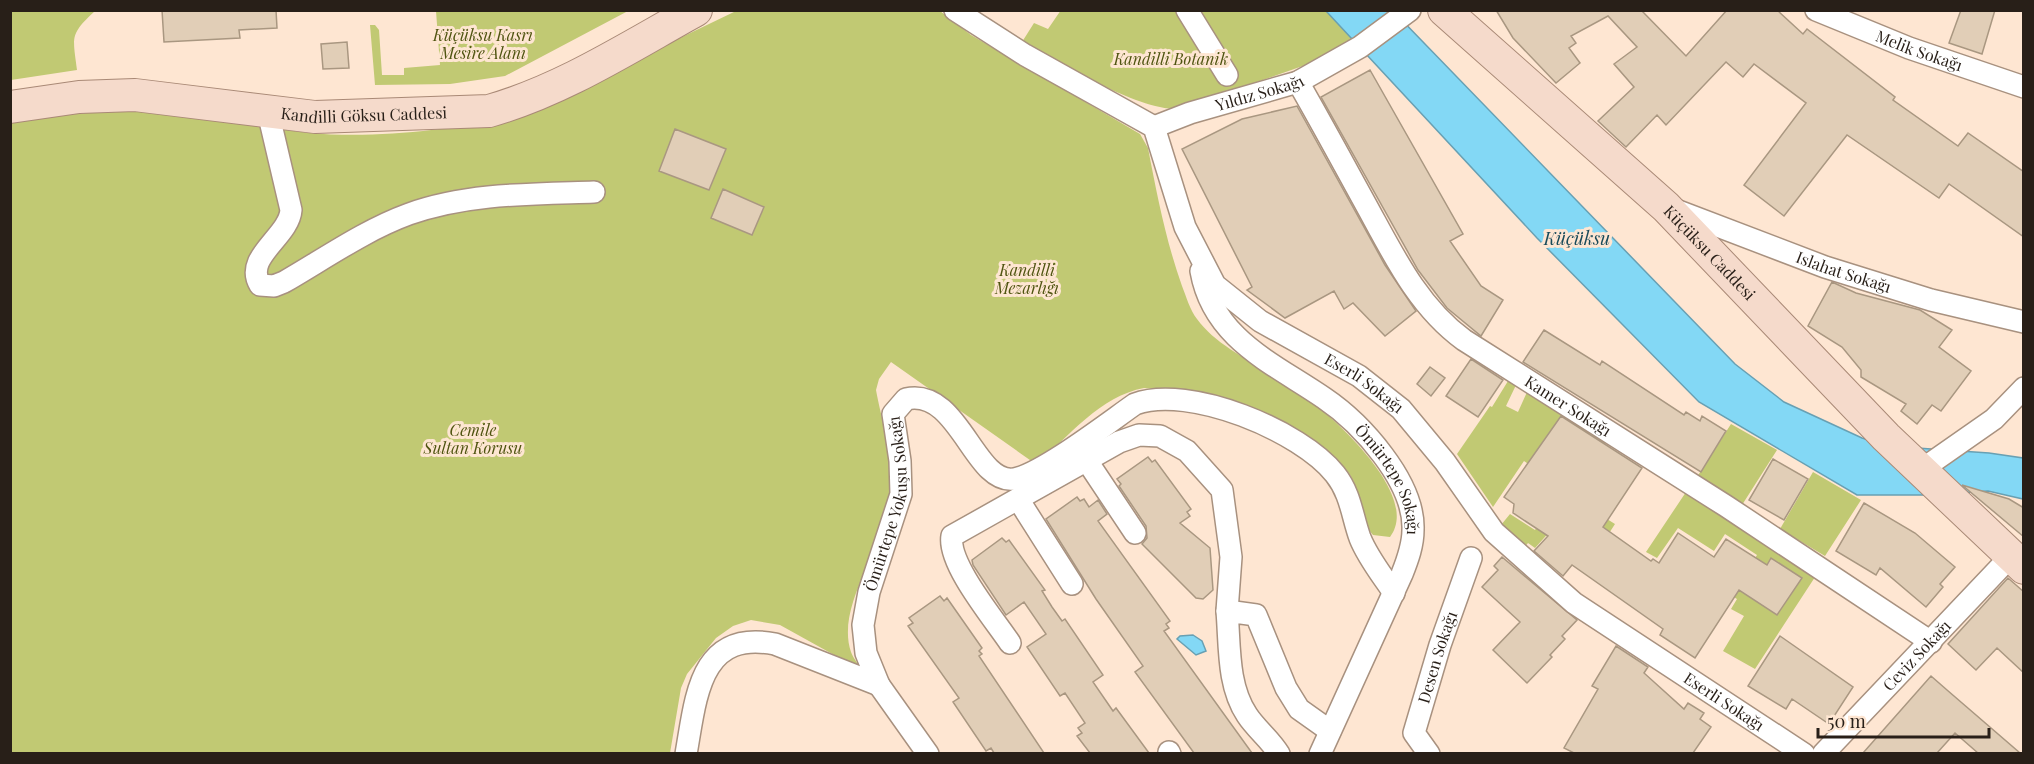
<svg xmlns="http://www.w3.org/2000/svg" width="2034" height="764" font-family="'Playfair Display',serif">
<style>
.green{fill:#c1c973}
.water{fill:#83d8f5;stroke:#68a0b3;stroke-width:1.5}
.building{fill:#e1ceb7;stroke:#a99781;stroke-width:1.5}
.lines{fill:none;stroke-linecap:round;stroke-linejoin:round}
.street-casing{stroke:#a8917f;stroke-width:24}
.primary-casing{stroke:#a98976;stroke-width:34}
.street{stroke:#fff;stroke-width:21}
.primary{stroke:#f5dacb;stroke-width:32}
.labels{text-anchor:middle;stroke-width:6;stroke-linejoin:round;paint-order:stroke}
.park-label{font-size:16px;font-style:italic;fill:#4f5410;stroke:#fee6d2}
.street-label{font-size:16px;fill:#281f18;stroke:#fee6d2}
.water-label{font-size:18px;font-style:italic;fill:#194a5a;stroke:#fee6d2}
</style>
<rect width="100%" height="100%" fill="#fee6d2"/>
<!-- green -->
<path class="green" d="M1061,10L1326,11L1355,40L1314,62L1180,109C1138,111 1061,63 1022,42L1034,23L1048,29Z
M10,11H95C69,35 73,37 77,70L11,80Z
M436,11V10L628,11L505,76L450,84L375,85L370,25H375L379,30L382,75H404V68L440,65Z
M736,11H940L971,35L1140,134L1148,148C1157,195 1166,241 1182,286C1186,296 1190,310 1197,319C1220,351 1270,369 1301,393C1332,416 1422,495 1390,537L1373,535C1359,519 1363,492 1348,472C1333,453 1259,410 1235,402C1207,392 1173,392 1144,388C1101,396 1068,436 1037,465L891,362L879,379L876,390C881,419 898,472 894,499C886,544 835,605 851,652C853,658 859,665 863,671L780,625L751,620L733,626L716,638L687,674L681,688L670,753L11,754L10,121C56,116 102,110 147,110C202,110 256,127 310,133C374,139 467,130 528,111Z
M1508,381L1516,385L1506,406L1518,412L1527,392L1608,439L1570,496L1615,524L1604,541L1570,509L1535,548L1528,543L1523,549L1501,525L1510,514L1535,530L1563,488L1524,461L1493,507L1457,454L1490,406L1492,407Z
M1731,424L1777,450L1742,505L1697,477Z
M1813,472L1861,500L1825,556L1780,529Z
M1688,489L1817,574L1755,669L1723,651L1744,616L1731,609L1737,599L1732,596L1757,555L1725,534L1714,551L1678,528L1657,558L1646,552Z"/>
<!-- water -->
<path class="water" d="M1326,11H1393L1735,364L1784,402L1862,438L1888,446L1989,453L2023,458V499L1988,491L1929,495H1857L1699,402L1537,238Z
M1193,635L1202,641L1206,651L1196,655L1177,639L1180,636Z"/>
<!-- building -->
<path class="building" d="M162,10H276L277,28L239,30L240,38L164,42Z
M1496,10H1641L1686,56L1727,10H1777L1803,34L1807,29L1895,97L1893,100L1958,146L1968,133L2024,172V237L1949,184L1939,198L1847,135L1784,216L1744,185L1806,103L1754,64L1743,77L1726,62L1666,125L1657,115L1626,147L1598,121L1634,87L1614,64L1637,47L1608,16L1571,36L1576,43L1569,48L1580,63L1556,83L1513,38Z
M1961,10H1995L1982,54L1949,43Z
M347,42L349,68L323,69L321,44Z
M1370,70L1463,234L1450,241L1481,286L1503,300L1481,336L1447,308L1418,270L1321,97Z
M1297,106L1385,265L1416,311L1385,336L1353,303L1344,309L1334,291L1285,318L1247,290L1252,287L1182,149L1242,119Z
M675,129L726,149L709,190L659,171Z
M723,189L764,207L752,235L711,218Z
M1832,282L1856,293L1920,310L1952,330L1939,347L1971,371L1941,411L1932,405L1917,424L1901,411L1906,404L1861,377V370L1842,347L1808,326Z
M1544,330L1600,365L1602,361L1684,415L1686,412L1700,421L1702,416L1726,431L1701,472L1523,362Z
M1471,359L1503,380L1478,417L1446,396Z
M1430,367L1445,378L1431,396L1417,384Z
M1561,416L1642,468L1603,527L1651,561L1653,559L1659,563L1678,533L1714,557L1726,539L1767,565L1771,558L1802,578L1777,615L1739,590L1695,658L1660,635L1663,629L1572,565L1563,576L1534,551L1548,536L1513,513L1514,504L1504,497Z
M1148,457L1152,462L1155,460L1191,509L1187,512L1190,516L1180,523L1210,548L1213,590L1203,599L1196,598L1142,544L1147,538L1146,526L1119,486L1121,484L1117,479Z
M1773,459L1808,479L1784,520L1749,500Z
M1962,485L2009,499L2024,508V537Z
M1077,497L1080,501L1084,499L1089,507L1098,500L1107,514L1098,521L1170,621L1166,624L1169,628L1164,631L1252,753H1194L1135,672L1143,666L1096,599L1046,519Z
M1864,503L1915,533L1955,567L1940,584L1943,587L1926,607L1880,568L1876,575L1836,551Z
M1002,538L1006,542L1009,540L1045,590L1042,591L1052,607L1062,621L1065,619L1103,675L1093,682L1113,711L1116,708L1149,753H1090L1077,736L1082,733L1078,728L1085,723L1065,693L1060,696L1027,647L1046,634L1024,602L1006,615L973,565L972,560Z
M1502,557L1577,620L1562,636L1565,639L1550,655L1552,657L1527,683L1493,650L1520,622L1482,587L1498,570L1494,566Z
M2008,578L2024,592V673L1997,648L1976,670L1948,644Z
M940,596L944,601L947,598L982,648L979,651L982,654L979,656L1044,753H994L991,748L986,751L953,702L959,698L908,626L913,623L909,618Z
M1780,636L1853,687L1829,724L1792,699L1786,709L1748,686Z
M1616,646L1648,667L1644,673L1684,709L1688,703L1704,713L1700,719L1711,727L1693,753H1574L1564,748L1598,689L1592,686Z
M1931,676L1947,690L2020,753H1978L1955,733L1937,753H1863Z"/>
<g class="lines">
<!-- street casing -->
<g class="street-casing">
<g id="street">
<path id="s1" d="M955,10L1025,55L1154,127L1185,227L1215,285L1260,321L1359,376L1401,409L1445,462L1494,532L1574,603L1804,754"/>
<path d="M1187,10L1227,75"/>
<path id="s2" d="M1816,10L1909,48L2024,87"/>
<path id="s3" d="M1298,82C1321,122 1343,163 1365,203C1392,252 1417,306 1464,340L1726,506L1931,642"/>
<path d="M268,112L291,210C289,237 243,257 260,285L274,286L284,282C324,259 365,230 409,214C467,193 533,194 594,192"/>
<path id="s4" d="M1154,127L1190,113L1298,82L1360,47L1410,10"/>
<path id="s5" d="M1673,209L1825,267L1931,300L2024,322"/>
<path id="s6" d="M1201,271C1213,339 1273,363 1324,398C1361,423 1415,482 1413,530C1413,545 1408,559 1402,574L1320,754"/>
<path d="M1087,461L1135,533"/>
<path d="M1921,470L1994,419L2024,388"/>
<path d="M1018,499L1072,584"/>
<path d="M1010,643C994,619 947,563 952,536L1119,442L1139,435L1160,436L1187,451L1222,490L1231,557L1227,611"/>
<path d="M879,685L928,754"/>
<path d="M1169,752L1170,754"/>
<path id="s7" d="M686,754C696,698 699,629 775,644L879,685L866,653L863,625L869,592L901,494L900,461L893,414L906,399C959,387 974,485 1014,479C1042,474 1109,422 1135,404C1189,384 1301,431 1335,474C1351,494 1352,516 1360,538C1368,558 1382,575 1394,593"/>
<path d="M1279,754C1270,739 1256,729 1247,715C1227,685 1230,645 1227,611L1256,615L1286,688L1299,709L1330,731"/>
<path id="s8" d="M1429,754L1414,733L1440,645L1471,558"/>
<path id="s9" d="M1823,754L2011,556"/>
</g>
</g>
<!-- primary casing -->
<g class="primary-casing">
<g id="primary">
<path id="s10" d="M1444,10L1666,207L1886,437L2024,568"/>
<path id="s11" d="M10,107L79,97L135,95L315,117L489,111C563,90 629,47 696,10"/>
</g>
</g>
<!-- street -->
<use href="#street" class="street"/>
<!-- primary -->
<use href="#primary" class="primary"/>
</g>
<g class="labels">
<!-- park labels -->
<g class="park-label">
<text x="483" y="41">Küçüksu Kasrı<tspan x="483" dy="18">Mesire Alanı</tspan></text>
<text x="1171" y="65">Kandilli Botanik</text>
<text x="1027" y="276">Kandilli<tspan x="1027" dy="18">Mezarlığı</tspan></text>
<text x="473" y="436">Cemile<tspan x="473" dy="18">Sultan Korusu</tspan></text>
</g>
<!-- street labels -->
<g class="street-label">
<text dy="6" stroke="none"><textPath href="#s2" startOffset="111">Melik Sokağı</textPath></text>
<text dy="6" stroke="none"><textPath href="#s4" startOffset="111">Yıldız Sokağı</textPath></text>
<text dy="6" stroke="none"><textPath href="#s11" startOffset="356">Kandilli Göksu Caddesi</textPath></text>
<text dy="6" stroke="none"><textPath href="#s10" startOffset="360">Küçüksu Caddesi</textPath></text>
<text dy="6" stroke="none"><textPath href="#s5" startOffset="182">Islahat Sokağı</textPath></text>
<text dy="6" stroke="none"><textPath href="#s1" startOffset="580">Eserli Sokağı</textPath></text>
<text dy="6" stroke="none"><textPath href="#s3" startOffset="432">Kamer Sokağı</textPath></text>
<text dy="6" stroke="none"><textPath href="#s6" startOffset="290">Ömürtepe Sokağı</textPath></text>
<text dy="6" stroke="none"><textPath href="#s7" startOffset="465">Ömürtepe Yokuşu Sokağı</textPath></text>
<text dy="6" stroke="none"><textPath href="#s9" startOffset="136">Ceviz Sokağı</textPath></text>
<text dy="6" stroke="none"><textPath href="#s8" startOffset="105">Desen Sokağı</textPath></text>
<text dy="6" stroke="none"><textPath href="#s1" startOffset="1066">Eserli Sokağı</textPath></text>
</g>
<!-- water labels -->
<g class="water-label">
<text x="1577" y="245">Küçüksu</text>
</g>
</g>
<!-- border -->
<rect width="2034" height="764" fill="none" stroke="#281f18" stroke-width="24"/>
<!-- scale -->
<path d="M1818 728v9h171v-9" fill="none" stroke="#281f18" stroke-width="3"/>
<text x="1827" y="728" font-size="18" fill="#281f18" stroke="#fee6d2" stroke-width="4.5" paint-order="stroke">50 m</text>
</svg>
